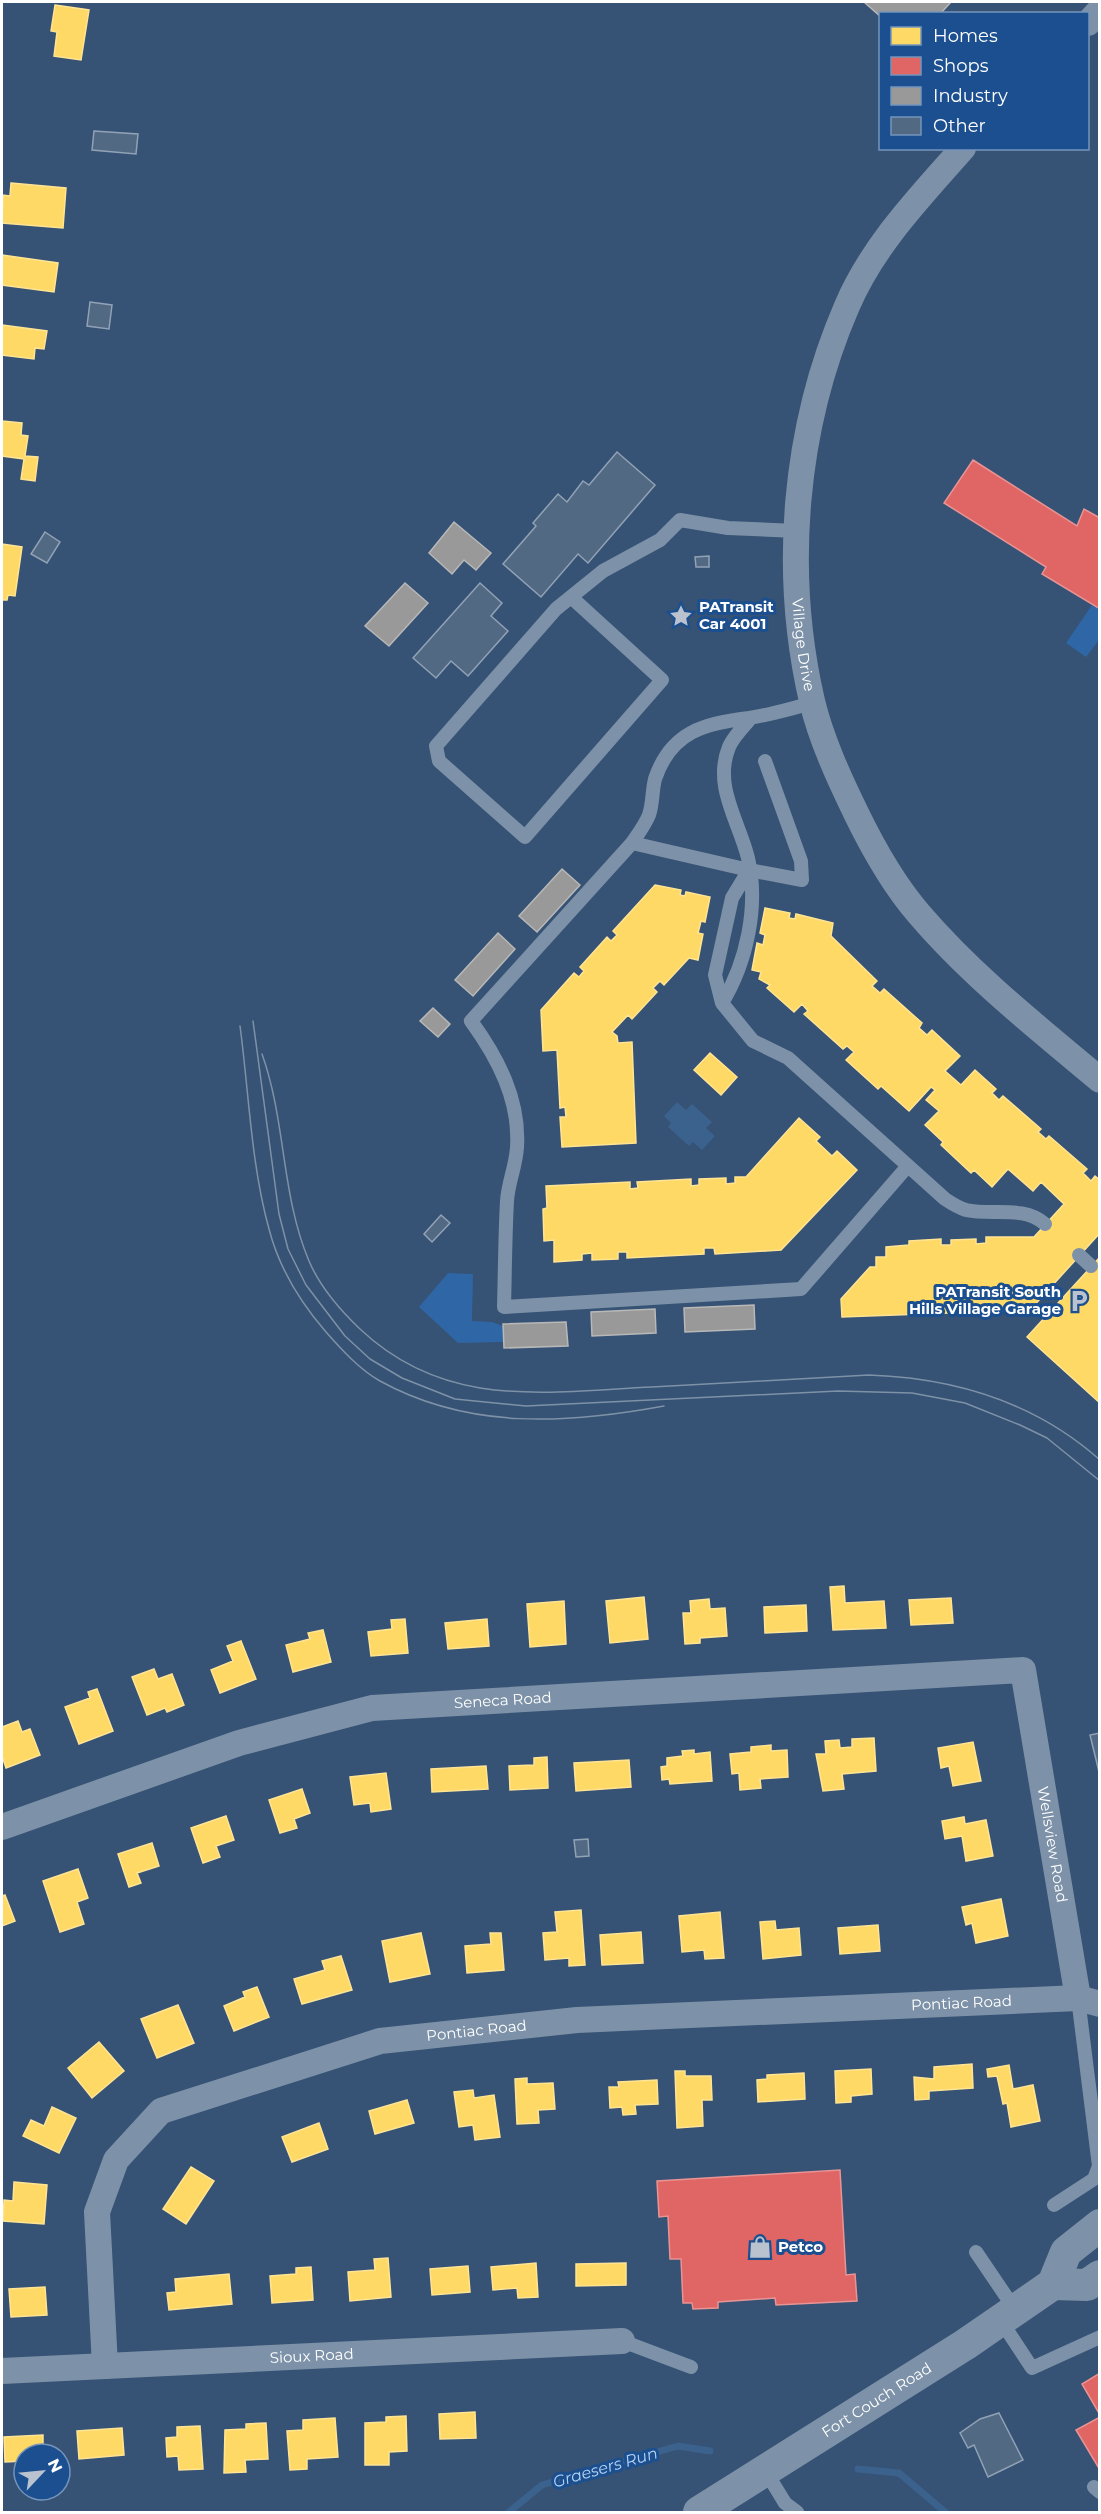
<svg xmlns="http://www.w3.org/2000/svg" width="1101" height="2514" font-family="Montserrat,sans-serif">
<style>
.green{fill:#2f66a5}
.water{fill:#3b618d}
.homes{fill:#ffd966;stroke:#ffe494;stroke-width:1.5}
.shops{fill:#e06666;stroke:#e99494;stroke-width:1.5}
.industry{fill:#999;stroke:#b8b8b8;stroke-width:1.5}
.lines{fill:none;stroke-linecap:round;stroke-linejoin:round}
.stream{stroke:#3b618d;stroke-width:7}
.building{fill:#526984;stroke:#92a2b6;stroke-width:1.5}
.service{stroke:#7d92a8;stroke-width:14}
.minor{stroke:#7d92a8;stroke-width:26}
.tertiary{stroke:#7d92a8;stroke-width:32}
.tram{stroke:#7e92a7;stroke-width:1.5}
.labels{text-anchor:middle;stroke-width:6;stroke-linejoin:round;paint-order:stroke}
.poi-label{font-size:15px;font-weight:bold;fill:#fff;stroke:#1b4f8f;text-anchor:start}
.street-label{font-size:15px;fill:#fff;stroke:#1b4f8f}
.water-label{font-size:16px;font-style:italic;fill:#b5d3f5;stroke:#1b4f8f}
</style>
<rect width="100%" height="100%" fill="#365274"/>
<!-- green -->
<path class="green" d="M1092,605L1099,609V640L1086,657L1066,643Z
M448,1273L473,1274L472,1321L492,1322L503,1326V1342L458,1343L419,1307Z"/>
<!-- water -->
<path class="water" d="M677,1102L686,1110L692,1104L712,1122L706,1128L715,1136L702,1150L693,1142L689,1146L668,1127L671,1123L664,1116Z"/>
<!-- homes -->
<path class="homes" d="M55,5L89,10L81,60L54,56L57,32L51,31Z
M11,183L66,188L63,228L2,223L3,195L10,196Z
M2,255L58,263L54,292L2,285Z
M2,325L47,331L44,349L35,348L34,359L2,355Z
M2,421L22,423L21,435L28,436L25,456L38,457L35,481L21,479L24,459L2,456Z
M2,544L22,547L15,596L8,595L7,600H2Z
M655,885L681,890L680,895L685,896L686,892L710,897L705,922L701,921L698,933L703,934L698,960L689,958L664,985L660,981L653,988L657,992L632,1019L628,1015L612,1032L617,1036L618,1043L632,1042L636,1143L562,1147L560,1117H566L565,1107L560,1108L557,1050L543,1051L541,1010L574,973L579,977L584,971L580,967L607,937L611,941L617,935L613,931Z
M765,908L790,913L789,918L795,919L796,914L833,923L831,936L877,981L872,986L880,993L884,989L922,1023L919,1028L927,1035L932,1030L960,1056L945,1071L961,1085L975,1070L996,1089L992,1093L999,1100L1003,1096L1041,1129L1038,1132L1046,1139L1049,1136L1087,1169L1083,1173L1091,1181L1095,1176L1100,1180V1233L1030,1310L842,1317L841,1299L870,1267H876V1257H886V1247L909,1245V1241L941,1239V1245H951V1240L976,1239V1244L986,1243V1237H1034L1064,1204L1041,1182L1033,1191L1008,1169L992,1187L974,1170L971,1173L941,1145L943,1142L925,1125L939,1111L926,1100L935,1090L931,1087L909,1111L881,1086L878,1089L846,1060L854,1052L847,1046L843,1049L804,1014L808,1011L802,1004L794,1012L767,988L770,985L759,979L761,972L752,970L757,943L763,945L765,935L760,933Z
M710,1053L737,1077L721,1095L694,1070Z
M799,1118L820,1137L816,1141L832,1156L837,1151L857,1170L781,1250L715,1254L714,1248H704V1254L627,1258V1252H618V1259L592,1260V1253L582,1254V1260L554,1262V1240L544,1241L543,1209L547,1208L546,1186L630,1182V1189L638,1188L637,1182L691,1179V1186L699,1185V1179L726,1178V1184L735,1183V1177H746Z
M1100,1257V1403L1027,1337Z
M844,1586L845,1603L884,1601L886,1628L833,1630L830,1587Z
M644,1597L648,1639L610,1643L606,1601Z
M951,1598L953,1623L911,1625L909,1600Z
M709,1599L710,1609L725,1608L727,1636L700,1638V1643L685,1644L683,1613H691L690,1601Z
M564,1601L566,1644L530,1647L527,1604Z
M806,1605L807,1631L765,1633L764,1607Z
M405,1619L408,1653L371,1656L368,1632L392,1629L391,1620Z
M487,1619L489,1646L448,1649L445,1623Z
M323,1630L331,1662L293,1672L286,1645L310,1639L308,1633Z
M241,1641L256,1679L220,1693L211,1670L233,1661L227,1646Z
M154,1669L158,1679L172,1674L184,1705L167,1712L165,1708L147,1715L132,1677Z
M97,1689L113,1731L79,1744L65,1707L90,1698L88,1692Z
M18,1721L22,1732L30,1729L40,1755L6,1768L2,1756V1727Z
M874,1738L876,1771L842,1774L844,1789L823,1791L816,1754H826L825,1741L839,1740L840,1748L852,1747V1739Z
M973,1742L981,1781L953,1786L949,1766L941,1768L938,1748Z
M771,1745V1751L787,1750L788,1777L760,1779L761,1788L740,1790L739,1773L732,1774L730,1754L751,1752V1747Z
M694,1750V1754L710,1752L712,1781L670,1784L669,1779L662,1780L661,1767L667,1766V1758L683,1756L682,1751Z
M547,1757L548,1788L510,1790L509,1766L534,1765V1758Z
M629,1760L631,1787L576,1791L574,1763Z
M486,1766L488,1789L432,1792L431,1769Z
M386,1773L391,1809L371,1812L370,1803L354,1805L350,1777Z
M302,1789L310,1813L294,1819L297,1828L280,1833L269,1800Z
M226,1816L234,1840L216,1846L220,1857L203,1863L191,1828Z
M964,1817L965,1824L986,1820L993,1856L966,1861L962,1836L945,1839L942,1821Z
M152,1843L159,1866L137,1873L141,1883L129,1887L118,1854Z
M78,1869L88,1898L77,1902L84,1924L60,1932L43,1881Z
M5,1895L15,1921L2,1926V1896Z
M1001,1899L1008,1936L976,1943L972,1923L966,1925L962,1907Z
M581,1910L585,1965L569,1966V1958L545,1960L543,1933L557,1932L555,1912Z
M720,1912L724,1958L705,1959L704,1950L682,1952L679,1916Z
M775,1921L776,1930L799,1928L801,1955L763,1959L760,1922Z
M878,1925L880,1951L840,1954L838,1928Z
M641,1932L643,1963L602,1965L600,1935Z
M421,1933L430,1974L390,1982L382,1941Z
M490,1933H501L504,1970L467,1973L465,1946L491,1944Z
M341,1956L352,1990L302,2004L294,1979L325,1970L322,1961Z
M257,1987L269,2017L234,2031L224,2006L245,1997L243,1992Z
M178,2005L194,2043L157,2058L141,2019Z
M99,2042L124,2071L92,2098L68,2068Z
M972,2064L973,2088L929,2091V2099L915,2100L914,2077L934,2079V2067Z
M1009,2065L1013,2089L1033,2085L1040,2121L1011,2127L1007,2103L1003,2104L997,2076L988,2077L987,2069Z
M871,2069L872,2094L851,2096V2102L836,2103L835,2071Z
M675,2071H685V2076H711L712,2100H702L703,2126L677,2128Z
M804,2073L805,2099L758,2102L757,2080L767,2079V2075Z
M527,2078V2084L553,2083L555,2109L538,2110L539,2123L517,2124L515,2079Z
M657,2080L658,2104L635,2105L636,2114L623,2115L622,2107L610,2108L609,2087H619L618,2082Z
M473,2090L474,2098L494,2095L500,2137L475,2140L473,2125L459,2127L454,2092Z
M407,2100L414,2123L375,2134L369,2111Z
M52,2107L76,2118L59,2153L23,2136L31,2120L44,2126Z
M319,2123L328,2149L292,2162L282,2137Z
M191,2167L214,2181L186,2224L163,2209Z
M14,2182L47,2185L44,2224L3,2221L4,2200L13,2201Z
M388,2258L391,2297L350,2301L348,2272L375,2270L374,2259Z
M536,2263L538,2297L518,2298L517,2288L493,2290L491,2267Z
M626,2263V2285L576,2286V2264Z
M468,2266L470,2292L432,2295L430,2269Z
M311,2267L313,2300L272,2303L270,2276L296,2274V2268Z
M229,2274L232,2304L169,2310L167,2293L176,2292L175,2279Z
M45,2287L47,2315L11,2317L9,2289Z
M475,2412L476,2438L440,2439L439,2414Z
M406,2416L407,2451L389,2452V2465H365V2423L386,2422V2417Z
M335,2418L338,2457L307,2459V2469L290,2470L287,2431L303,2430V2420Z
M266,2423L268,2459L245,2460L246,2472L224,2473L225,2430L246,2429V2424Z
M200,2426L203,2469L179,2470L178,2456L167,2457L166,2438L177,2437V2427Z
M122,2428L124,2455L79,2459L77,2431Z
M43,2435V2454H24V2461L5,2462L4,2437Z"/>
<!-- shops -->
<path class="shops" d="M973,460L1077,526L1084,509L1100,518V609L1042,574L1046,567L944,503Z
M840,2170L846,2275L855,2274L857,2301L776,2305L775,2298L718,2302V2308L693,2309L692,2303H683L681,2259H670L668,2216L659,2217L657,2181Z
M1100,2373V2415L1082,2384Z
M1100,2417V2470L1076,2430Z"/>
<!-- industry -->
<path class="industry" d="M864,2H951L940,14H880V16Z
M454,522L491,553L476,570L464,560L452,574L429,553Z
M405,583L428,603L389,646L365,626Z
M562,869L580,885L537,932L519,916Z
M498,933L515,949L473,996L455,980Z
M433,1008L450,1024L438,1037L420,1021Z
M754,1305L755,1329L685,1332L684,1308Z
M655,1309L656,1333L592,1336L591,1312Z
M566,1322L568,1346L504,1348L503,1324Z"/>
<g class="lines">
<!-- stream -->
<path class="stream" d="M858,2469L899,2473L945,2512
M509,2512L542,2485L678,2446L710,2451"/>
</g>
<!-- building -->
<path class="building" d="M94,131L138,134L136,154L92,150Z
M90,302L112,305L109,329L87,326Z
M617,452L655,485L588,563L578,554L541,597L503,564L536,526L533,523L558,494L567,502L583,481L589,485Z
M45,532L60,542L47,563L31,554Z
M709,556V567H696L695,557Z
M480,583L502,603L491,616L508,631L468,676L451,661L436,678L413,658Z
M441,1215L450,1223L432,1242L424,1234Z
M1100,1733V1776L1090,1735Z
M588,1839L589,1856L576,1857L574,1840Z
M999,2413L1023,2460L988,2477L974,2445L968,2448L960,2433L980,2419Z"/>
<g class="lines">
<!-- service -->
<path class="service" d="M571,597L662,680L525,837L439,761L436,746L556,609L603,571L660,540L680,520L728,528L797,531
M813,703C792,708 770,715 749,718C706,723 671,731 655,779C652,790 653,804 649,815C645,825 638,834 632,843L471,1021C498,1058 520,1100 517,1147C516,1166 508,1183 507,1201C505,1237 505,1272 504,1307L801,1289L907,1167
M632,843L749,870L802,880L801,861L765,761
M749,870L732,898L715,975L722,1003C747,962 759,905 748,858C739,821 713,786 729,747C733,737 744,726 751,718
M722,1003L753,1041L788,1058L945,1199C951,1203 959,1208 966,1210C993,1216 1023,1205 1045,1224
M1079,1255L1091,1266
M1054,2205L1094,2179L1099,2166L1078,1998
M976,2252L1016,2311
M1001,2321L1032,2368L1100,2337
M622,2341L691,2367
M766,2472L785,2503L797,2512
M1094,2487L1100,2492"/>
<!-- minor -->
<g class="minor">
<path d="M1088,23L1100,10"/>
<path id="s1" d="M963,148C920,197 873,245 847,306C794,428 782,571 812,701C821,739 839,778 856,813C873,848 893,884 919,914C972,976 1038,1028 1100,1080"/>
<path id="s2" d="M2,1827L239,1743L372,1708L1023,1670L1078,1998"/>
<path id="s3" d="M105,2366L97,2212L116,2160L161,2111L380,2041L577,2020L1078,1998L1100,2004"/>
<path id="s4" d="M2,2371L622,2341"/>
</g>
<!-- tertiary -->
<g class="tertiary">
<path d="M1053,2284L1087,2285L1100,2276"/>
<path id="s5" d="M699,2512L966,2344L1053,2284L1066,2252L1100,2225"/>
</g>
<!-- tram -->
<path class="tram" d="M253,1021L279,1214L288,1249L306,1285L345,1336L370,1359L402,1378L455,1399L526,1406L838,1391L912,1393L965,1403L1020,1425L1047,1438L1100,1481
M240,1026C249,1093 251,1164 269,1229C279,1268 300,1302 326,1332C341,1349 360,1370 380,1381C469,1430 567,1424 664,1406
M262,1054C286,1121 281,1195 309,1261C320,1287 340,1310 360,1329C446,1410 544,1392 652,1387C724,1383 797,1379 869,1375C955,1378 1035,1402 1100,1460"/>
</g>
<!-- icons -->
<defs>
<g id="sight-bare" transform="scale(1.8)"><path d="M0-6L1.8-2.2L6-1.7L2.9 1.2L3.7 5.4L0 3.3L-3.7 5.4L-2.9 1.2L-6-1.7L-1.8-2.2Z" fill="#b9c2ce" stroke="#1b4f8f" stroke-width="2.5" paint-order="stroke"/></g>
<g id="parking-bare" transform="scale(1.8)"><path d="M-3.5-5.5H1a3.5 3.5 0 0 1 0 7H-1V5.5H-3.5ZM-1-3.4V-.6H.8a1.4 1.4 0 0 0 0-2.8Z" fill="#b9c2ce" stroke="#1b4f8f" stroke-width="2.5" paint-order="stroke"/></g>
<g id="shop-bare" transform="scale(1.8)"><path d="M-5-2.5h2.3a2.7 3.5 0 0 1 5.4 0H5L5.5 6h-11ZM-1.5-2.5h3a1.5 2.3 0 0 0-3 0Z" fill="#b9c2ce" stroke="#1b4f8f" stroke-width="2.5" paint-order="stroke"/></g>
</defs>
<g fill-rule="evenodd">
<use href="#sight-bare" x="681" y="616"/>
<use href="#parking-bare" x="1079" y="1301"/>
<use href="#shop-bare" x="760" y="2247"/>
</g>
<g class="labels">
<!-- poi labels -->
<g class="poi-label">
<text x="699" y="612">PATransit<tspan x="699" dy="17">Car 4001</tspan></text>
<text x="1061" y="1297" text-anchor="end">PATransit South<tspan x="1061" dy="17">Hills Village Garage</tspan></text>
<text x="778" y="2252">Petco</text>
</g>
<!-- street labels -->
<g class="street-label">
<text dy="5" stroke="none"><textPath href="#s1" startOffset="543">Village Drive</textPath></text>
<text dy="5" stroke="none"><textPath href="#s2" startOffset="520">Seneca Road</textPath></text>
<text dy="5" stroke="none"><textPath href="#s2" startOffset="1218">Wellsview Road</textPath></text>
<text dy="5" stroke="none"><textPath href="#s3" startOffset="1089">Pontiac Road</textPath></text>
<text dy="5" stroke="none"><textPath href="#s3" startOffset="603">Pontiac Road</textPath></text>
<text dy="5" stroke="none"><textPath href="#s4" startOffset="310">Sioux Road</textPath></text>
<text dy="5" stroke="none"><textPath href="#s5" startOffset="210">Fort Couch Road</textPath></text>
</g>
<!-- water labels -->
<g class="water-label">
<text transform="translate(605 2467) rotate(-16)" y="6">Graesers Run</text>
</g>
</g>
<!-- border -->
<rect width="1101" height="2514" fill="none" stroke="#ffffff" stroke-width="6"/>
<!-- legend -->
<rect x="879" y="12" width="210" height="138" fill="#1b4f8f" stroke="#7695bc" stroke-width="1.5"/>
<rect x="891" y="27" width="30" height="18" fill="#ffd966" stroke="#7695bc" stroke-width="1.5"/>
<text x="933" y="42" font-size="18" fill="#ffffff">Homes</text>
<rect x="891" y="57" width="30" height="18" fill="#e06666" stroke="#7695bc" stroke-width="1.5"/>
<text x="933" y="72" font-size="18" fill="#ffffff">Shops</text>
<rect x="891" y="87" width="30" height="18" fill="#999999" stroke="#7695bc" stroke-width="1.5"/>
<text x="933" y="102" font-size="18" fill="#ffffff">Industry</text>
<rect x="891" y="117" width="30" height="18" fill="#526984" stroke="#7695bc" stroke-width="1.5"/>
<text x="933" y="132" font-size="18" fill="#ffffff">Other</text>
<!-- north arrow -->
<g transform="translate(42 2472) rotate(64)"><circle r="28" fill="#1b4f8f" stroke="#7695bc" stroke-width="1.5"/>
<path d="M0-4.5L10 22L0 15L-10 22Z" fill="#b9c2ce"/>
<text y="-9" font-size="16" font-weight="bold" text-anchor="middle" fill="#ffffff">N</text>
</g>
</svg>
